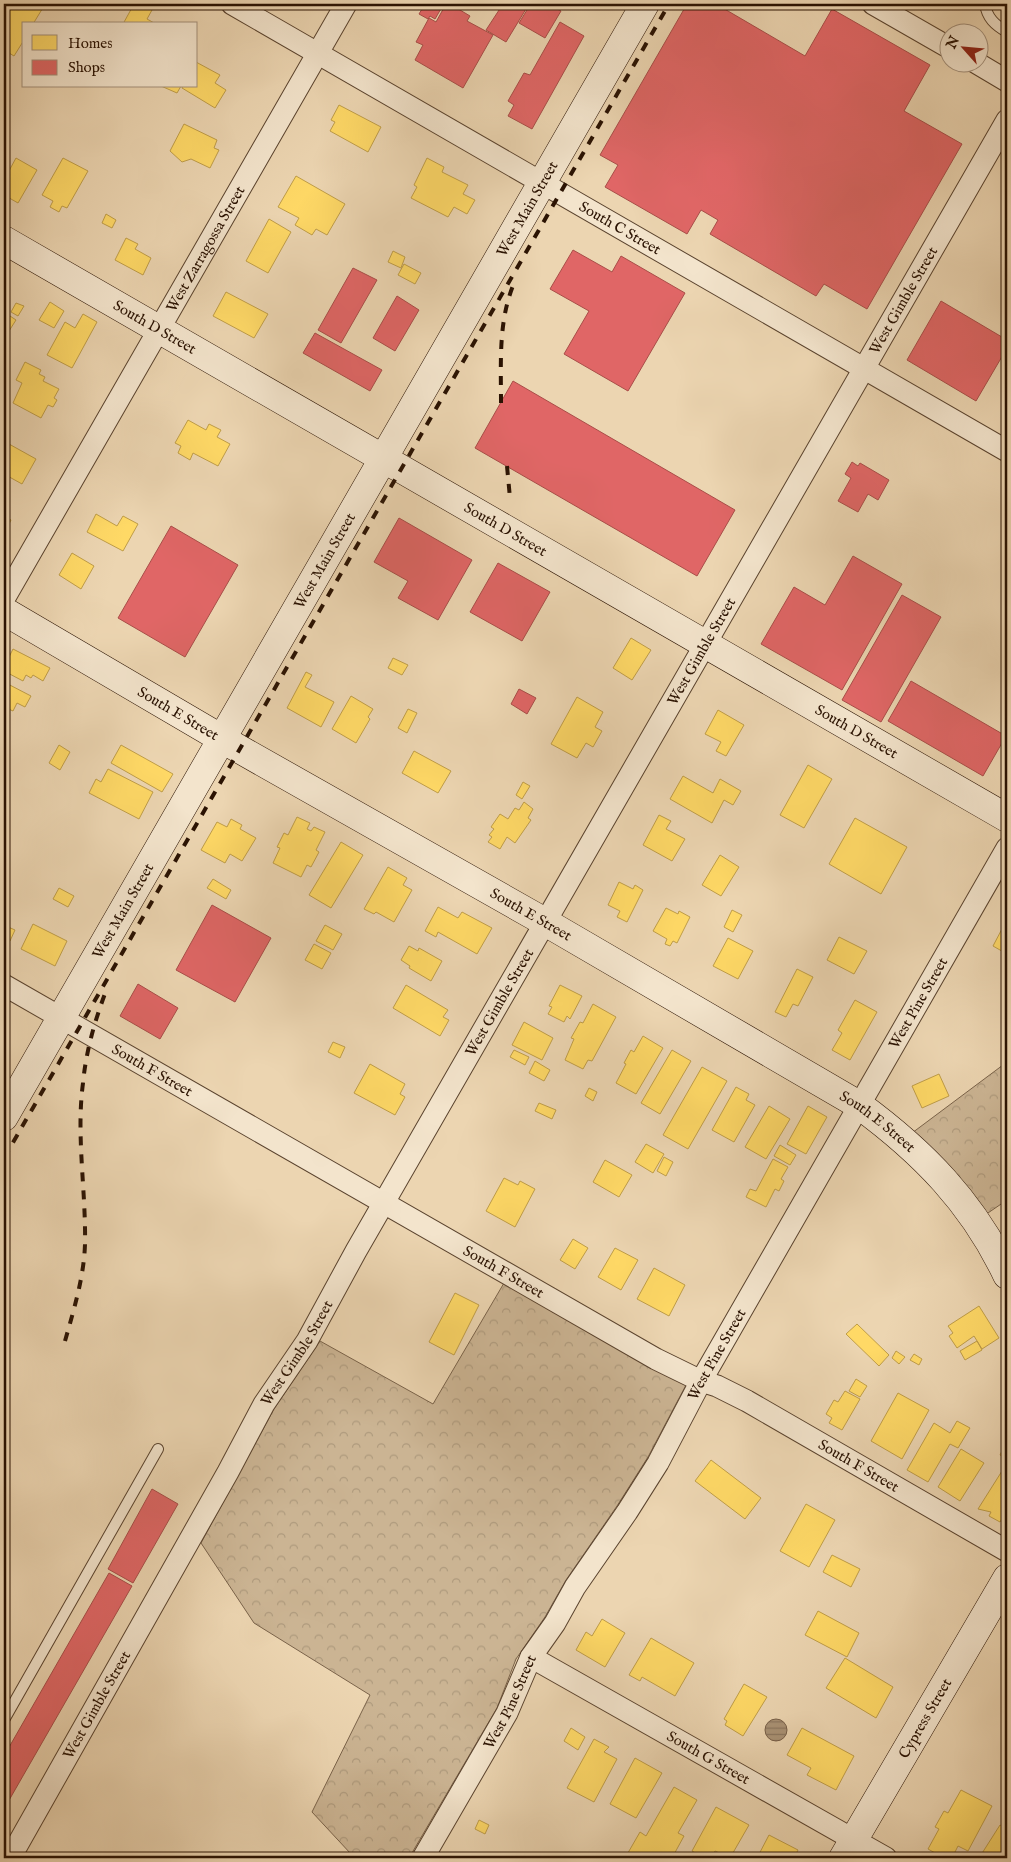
<svg xmlns="http://www.w3.org/2000/svg" width="1011" height="1862" font-family="'IM FELL English',serif">
<style>
.forest{fill:url(#forest-crowns);stroke:#7a634a}
.water{fill:url(#water-rules);stroke:#775f48}
.homes{fill:#ffd966;stroke:#bf9d48}
.shops{fill:#e06666;stroke:#a94d48}
.lines{fill:none;stroke-linecap:round;stroke-linejoin:round}
.lane-casing{stroke:#5a432e;stroke-width:12}
.street-casing{stroke:#5a432e;stroke-width:23}
.secondary-casing{stroke:#2a1202;stroke-width:29}
.lane{stroke:#f3e4cc;stroke-width:10}
.street{stroke:#f3e4cc;stroke-width:21}
.secondary{stroke:#f3e4cc;stroke-width:28}
.rail{stroke:#2a1202;stroke-width:4;stroke-dasharray:9 9;stroke-linecap:butt}
.labels{text-anchor:middle;stroke-width:5;stroke-linejoin:round;paint-order:stroke}
.street-label{font-size:15px;fill:#2a1202;stroke:#f3e4cc}
</style>
<defs>
<pattern id="forest-crowns" width="20" height="18" patternUnits="userSpaceOnUse" patternTransform="scale(1.25)"><rect width="20" height="18" fill="#cbb493"/><path d="M2 6a3 3 0 1 1 6 0M12 15a3 3 0 1 1 6 0" fill="none" stroke="#ae9a7d"/></pattern>
<pattern id="water-rules" width="6" height="5" patternUnits="userSpaceOnUse" patternTransform="scale(1.25)"><rect width="6" height="5" fill="#aa9376"/><path d="M0 2.5h6" fill="none" stroke="#8b775f"/></pattern>
</defs>
<rect width="100%" height="100%" fill="#ecd5b1"/>
<filter id="stains"><feTurbulence type="fractalNoise" baseFrequency=".004" numOctaves="4"/><feColorMatrix values="0 0 0 0 .2 0 0 0 0 .09 0 0 0 0 .02 0 0 0 .5 -.17"/></filter>
<radialGradient id="worn" r=".72"><stop offset=".6" stop-color="#630" stop-opacity="0"/><stop offset="1" stop-color="#630" stop-opacity=".3"/></radialGradient>
<!-- forest -->
<path class="forest" d="M1007,1062V1200L985,1215L912,1133Z
M504,1283L686,1385L648,1457L617,1506L566,1580L545,1617L516,1659L497,1708L409,1858H361L351,1854L312,1812L370,1695L254,1623L201,1543L274,1409L320,1341L433,1404Z"/>
<!-- water -->
<path class="water" d="M765 1730a11 11 0 1 1 22 0a11 11 0 1 1-22 0Z"/>
<!-- homes -->
<path class="homes" d="M4,4H40L44,6L33,24H24V40L14,56L4,50Z
M134,4H140L152,10L147,19L156,24H123Z
M196,62L220,75L215,83L226,90L215,108L182,88L183,86H196Z
M161,86H181L177,93Z
M339,105L381,127L368,152L330,131L335,122L331,120Z
M184,124L217,140L214,148L219,150L210,168L191,159L182,162L170,151Z
M16,158L37,170L18,203L4,195V180Z
M63,158L88,171L67,208L62,206L59,212L50,207L53,201L42,195Z
M427,158L444,167L442,172L468,185L463,194L475,200L467,214L454,207L448,217L411,198L417,187L414,185Z
M296,176L345,204L327,235L316,229L312,235L295,225L299,218L278,207Z
M106,214L116,220L112,228L102,223Z
M269,219L291,232L268,273L246,261Z
M126,238L138,244L135,249L151,258L143,275L115,260Z
M393,251L405,257L401,268L388,262Z
M404,264L421,273L415,284L398,275Z
M226,292L268,314L254,338L213,316Z
M50,302L64,311L54,328L39,320Z
M16,303L24,306L18,316L11,312Z
M83,314L97,322L72,368L47,355L65,322L75,328Z
M10,316L16,320L9,331L4,327V325Z
M25,362L41,370L39,374L45,377L43,381L59,389L54,398L57,400L53,407L48,405L41,418L13,403L22,383L16,380Z
M188,420L206,430L209,424L221,430L217,437L230,444L218,466L193,453L190,460L178,453L181,446L175,443Z
M4,444L8,446L9,444L36,459L22,484L4,474Z
M96,514L117,526L123,516L138,524L123,551L87,532Z
M4,516L11,520L4,534Z
M72,553L94,566L81,589L59,575Z
M631,638L651,650L632,680L613,668Z
M13,649L50,668L43,681L33,675L31,678L26,675L23,681L4,671V667Z
M393,658L408,665L402,675L388,668Z
M306,672L312,675L305,687L334,702L321,727L287,708Z
M4,682L31,696L25,707L17,703L13,711L4,707Z
M351,696L373,709L368,717L370,719L356,743L332,729Z
M577,697L603,712L595,727L602,731L593,747L586,743L577,758L551,744Z
M408,709L417,713L407,733L398,728Z
M718,710L744,725L726,756L716,751L721,742L705,734Z
M59,745L70,752L60,770L49,763Z
M121,745L173,774L162,792L111,763Z
M414,751L451,771L438,793L402,773Z
M808,765L832,779L804,828L780,815Z
M108,769L153,792L139,819L89,793L96,779L101,782Z
M683,776L713,793L720,779L741,791L733,805L724,800L712,823L670,799Z
M523,782L530,786L522,799L516,795Z
M524,802L533,809L528,818L531,820L515,843L507,837L500,849L488,842L492,837L489,835L494,829L491,827L500,814L508,819L515,808L519,810Z
M659,815L671,821L666,829L685,839L672,861L643,845Z
M297,817L310,823L307,829L311,831L314,827L325,832L316,850L319,852L311,867L307,865L301,877L273,863L280,848L277,847L284,833L288,835Z
M855,818L907,847L881,894L829,864Z
M231,819L242,825L240,829L256,838L242,861L230,854L225,863L201,850L217,822L227,827Z
M341,842L363,855L331,908L309,895Z
M720,855L739,867L721,896L702,885Z
M388,867L407,878L403,885L412,890L394,922L376,912L374,914L364,909Z
M213,879L231,890L226,899L207,888Z
M619,882L633,889L635,885L643,890L627,922L617,917L620,911L608,905Z
M59,888L74,896L68,907L53,899Z
M438,907L458,918L462,912L492,928L477,954L438,932L436,937L425,931Z
M666,908L678,914L679,911L690,917L677,943L673,941L670,946L665,944L667,939L653,931Z
M732,910L742,915L733,932L724,927Z
M33,924L67,941L55,966L21,949Z
M325,925L342,934L333,950L316,941Z
M6,926L15,930L10,941L4,938Z
M1003,927L1007,929V954L993,946Z
M839,937L867,951L854,974L827,960Z
M728,938L753,951L738,979L713,966Z
M314,944L331,953L322,969L305,960Z
M409,946L418,951L419,948L442,961L431,981L409,968L410,966L401,960Z
M797,969L813,977L798,1006L793,1004L786,1017L775,1012Z
M406,985L448,1010L443,1017L449,1020L440,1036L393,1008Z
M560,985L582,996L570,1019L567,1016L564,1022L548,1014L552,1007L549,1006Z
M855,1000L877,1012L850,1060L832,1050L842,1033L838,1030Z
M593,1004L616,1017L592,1061L588,1060L583,1069L565,1060L574,1039L571,1038L580,1022L583,1023Z
M524,1022L553,1038L542,1060L512,1045Z
M643,1036L663,1048L636,1094L616,1083L626,1064L624,1063L631,1050L634,1052Z
M333,1042L345,1047L340,1058L328,1052Z
M514,1050L529,1057L525,1065L510,1057Z
M672,1050L691,1061L660,1114L641,1103Z
M535,1061L550,1070L544,1081L529,1073Z
M370,1064L405,1084L400,1094L405,1097L395,1115L354,1093Z
M702,1067L727,1081L688,1149L663,1135Z
M939,1074L949,1096L922,1108L912,1086Z
M736,1087L749,1094L746,1100L755,1105L734,1142L712,1130Z
M589,1088L597,1092L593,1101L585,1096Z
M539,1103L556,1110L552,1119L535,1111Z
M769,1106L790,1119L766,1159L745,1147Z
M808,1106L827,1117L806,1154L787,1144Z
M646,1144L664,1154L653,1173L635,1162Z
M780,1145L796,1155L790,1165L774,1156Z
M664,1157L673,1162L666,1176L657,1171Z
M773,1159L788,1167L781,1179L784,1181L779,1191L775,1189L766,1207L746,1197L750,1189L756,1191Z
M605,1160L632,1175L619,1197L593,1182Z
M504,1178L518,1185L520,1181L535,1189L515,1227L486,1211Z
M573,1239L588,1248L575,1269L560,1260Z
M615,1248L638,1260L621,1290L598,1277Z
M654,1268L685,1285L669,1316L637,1299Z
M455,1293L479,1305L454,1355L429,1342Z
M979,1306L999,1338L982,1349L974,1336L957,1348L949,1336L953,1333L948,1326Z
M857,1324L889,1355L879,1366L846,1334Z
M977,1341L982,1350L965,1360L960,1351Z
M896,1351L905,1357L899,1364L892,1358Z
M914,1354L922,1359L919,1365L910,1360Z
M856,1379L867,1386L860,1397L849,1391Z
M845,1391L860,1399L842,1430L829,1423L832,1418L826,1414L834,1400L838,1402Z
M898,1393L929,1410L902,1459L871,1441Z
M957,1421L970,1428L958,1448L950,1444L928,1482L907,1470L934,1423L950,1433Z
M1007,1441V1459L1000,1455Z
M961,1449L984,1463L960,1501L938,1487Z
M711,1460L761,1498L745,1519L695,1481Z
M1002,1471L1007,1474V1510L1000,1522L989,1516L991,1512L978,1509Z
M806,1504L835,1520L809,1567L780,1551Z
M832,1555L860,1569L851,1587L823,1572Z
M818,1611L859,1633L847,1657L805,1635Z
M602,1619L625,1633L605,1667L576,1650L586,1632L592,1636Z
M651,1638L694,1663L675,1696L642,1677L640,1681L629,1675Z
M845,1658L893,1687L876,1718L826,1688Z
M744,1684L767,1697L743,1736L725,1725L727,1721L724,1719Z
M571,1728L585,1737L578,1750L564,1741Z
M802,1728L854,1756L836,1790L807,1775L811,1768L787,1755Z
M594,1739L609,1747L604,1752L617,1759L594,1802L567,1788Z
M635,1758L662,1773L636,1818L610,1804Z
M674,1787L697,1800L678,1833L684,1836L672,1858H652L646,1855L645,1858H625L640,1832L646,1836Z
M961,1790L992,1806L968,1851L958,1846L952,1858H944L928,1849L939,1829L935,1827L944,1811L948,1813Z
M716,1807L749,1825L730,1858L715,1851L711,1858H704L692,1851Z
M479,1820L489,1825L485,1834L475,1829Z
M1000,1825L1007,1829V1858H979Z
M769,1835L798,1850L794,1858H757Z"/>
<!-- shops -->
<path class="shops" d="M425,4H437L442,7L435,19L430,16L428,19L419,14Z
M446,4H450L470,16L467,21L493,35L463,88L415,60L423,45L416,42L429,18L436,22Z
M503,4H529L506,42L486,30Z
M536,4H548L561,11L545,38L519,23L530,5L534,7Z
M687,4H716L805,56L832,9L930,65L904,111L962,144L867,309L824,284L816,296L710,234L718,220L701,210L687,234L605,187L618,165L600,155Z
M560,22L584,36L532,129L508,116L514,105L508,101L524,73L530,75Z
M573,250L612,272L621,256L685,293L628,391L564,354L589,311L550,289Z
M353,268L377,280L341,343L318,330Z
M397,296L419,310L395,351L373,338Z
M941,301L1007,340V348L976,401L907,360Z
M315,333L382,370L370,391L303,353Z
M513,381L735,510L697,576L475,448Z
M852,462L858,466L860,463L889,480L878,500L868,494L858,512L838,501L851,478L845,474Z
M399,518L472,560L438,620L398,598L408,581L374,562Z
M171,526L238,565L185,657L118,618Z
M853,556L902,584L842,690L761,644L794,587L825,605Z
M498,563L550,592L522,641L470,612Z
M902,595L941,617L881,722L842,700Z
M911,681L1006,736L983,776L888,721Z
M519,689L536,698L527,714L511,704Z
M212,905L271,938L235,1002L176,970Z
M138,984L178,1008L160,1039L120,1016Z
M152,1489L178,1504L133,1583L108,1569Z
M109,1573L132,1586L4,1809V1756Z"/>
<g class="lines">
<!-- lane casing -->
<g class="lane-casing">
<path id="lane" d="M985,4C987,18 995,25 1007,32
M4,1720L158,1449"/>
</g>
<!-- street casing -->
<g class="street-casing">
<g id="street">
<path id="s1" d="M232,4L1007,451"/>
<path d="M873,4L948,47"/>
<path d="M975,62L1007,81"/>
<path id="s2" d="M4,599L346,4"/>
<path id="s3" d="M4,985L656,1359L701,1381L717,1386L747,1401L1007,1551"/>
<path id="s4" d="M531,1657L886,1858"/>
<path id="s5" d="M10,1858L228,1472L264,1404L307,1341L356,1251L1007,120"/>
<path id="s6" d="M423,1858L507,1713L531,1657L555,1623L575,1587L627,1512L658,1463L701,1381L1007,848"/>
</g>
</g>
<!-- secondary casing -->
<g class="secondary-casing">
<g id="secondary">
<path id="s7" d="M4,240L1007,818"/>
<path id="s8" d="M4,611L241,750L545,922L859,1105C923,1152 973,1203 1007,1275"/>
<path id="s9" d="M4,1117L645,4"/>
<path id="s10" d="M843,1858L1007,1578"/>
</g>
</g>
<!-- lane -->
<use href="#lane" class="lane"/>
<!-- street -->
<use href="#street" class="street"/>
<!-- secondary -->
<use href="#secondary" class="secondary"/>
<!-- rail -->
<path class="rail" d="M501,403C501,362 498,319 515,281
M507,466L510,498
M4,1158C226,773 448,388 669,4
M65,1341C74,1309 84,1277 85,1244C86,1190 76,1136 83,1083C86,1051 95,1020 106,991"/>
</g>
<g class="labels">
<!-- street labels -->
<g class="street-label">
<text dy="5" stroke="none"><textPath href="#s9" startOffset="1048">West Main Street</textPath></text>
<text dy="5" stroke="none"><textPath href="#s1" startOffset="448">South C Street</textPath></text>
<text dy="5" stroke="none"><textPath href="#s2" startOffset="404">West Zarragossa Street</textPath></text>
<text dy="5" stroke="none"><textPath href="#s5" startOffset="1796">West Gimble Street</textPath></text>
<text dy="5" stroke="none"><textPath href="#s7" startOffset="174">South D Street</textPath></text>
<text dy="5" stroke="none"><textPath href="#s7" startOffset="579">South D Street</textPath></text>
<text dy="5" stroke="none"><textPath href="#s9" startOffset="642">West Main Street</textPath></text>
<text dy="5" stroke="none"><textPath href="#s5" startOffset="1391">West Gimble Street</textPath></text>
<text dy="5" stroke="none"><textPath href="#s8" startOffset="202">South E Street</textPath></text>
<text dy="5" stroke="none"><textPath href="#s7" startOffset="984">South D Street</textPath></text>
<text dy="5" stroke="none"><textPath href="#s9" startOffset="238">West Main Street</textPath></text>
<text dy="5" stroke="none"><textPath href="#s8" startOffset="608">South E Street</textPath></text>
<text dy="5" stroke="none"><textPath href="#s5" startOffset="986">West Gimble Street</textPath></text>
<text dy="5" stroke="none"><textPath href="#s6" startOffset="989">West Pine Street</textPath></text>
<text dy="5" stroke="none"><textPath href="#s3" startOffset="171">South F Street</textPath></text>
<text dy="5" stroke="none"><textPath href="#s8" startOffset="1012">South E Street</textPath></text>
<text dy="5" stroke="none"><textPath href="#s3" startOffset="576">South F Street</textPath></text>
<text dy="5" stroke="none"><textPath href="#s5" startOffset="581">West Gimble Street</textPath></text>
<text dy="5" stroke="none"><textPath href="#s6" startOffset="584">West Pine Street</textPath></text>
<text dy="5" stroke="none"><textPath href="#s3" startOffset="981">South F Street</textPath></text>
<text dy="5" stroke="none"><textPath href="#s6" startOffset="179">West Pine Street</textPath></text>
<text dy="5" stroke="none"><textPath href="#s5" startOffset="176">West Gimble Street</textPath></text>
<text dy="5" stroke="none"><textPath href="#s10" startOffset="162">Cypress Street</textPath></text>
<text dy="5" stroke="none"><textPath href="#s4" startOffset="204">South G Street</textPath></text>
</g>
</g>
<!-- margin -->
<rect width="1011" height="1862" fill="none" stroke="#ecd5b1" stroke-width="20"/>
<rect x="5" y="5" width="1001" height="1852" fill="none" stroke="#2a1202" stroke-width="2.5"/>
<rect x="10" y="10" width="991" height="1842" fill="none" stroke="#2a1202"/>
<!-- legend -->
<rect x="22" y="22" width="175" height="65" fill="#f3e4cc" stroke="#a3907b"/>
<rect x="32" y="35" width="25" height="15" fill="#ffd966" stroke="#a3907b"/>
<text x="68" y="48" font-size="15" fill="#2a1202">Homes</text>
<rect x="32" y="60" width="25" height="15" fill="#e06666" stroke="#a3907b"/>
<text x="68" y="72" font-size="15" fill="#2a1202">Shops</text>
<!-- north arrow -->
<g transform="translate(964 48) rotate(297)"><circle r="24" fill="#f3e4cc" stroke="#a3907b"/>
<path d="M0-4L9 19L0 12L-9 19Z" fill="#8f2418"/>
<text y="-8" font-size="14" font-weight="bold" text-anchor="middle" fill="#2a1202">N</text>
</g>
<rect width="100%" height="100%" filter="url(#stains)"/>
<rect width="100%" height="100%" fill="url(#worn)"/>
</svg>
